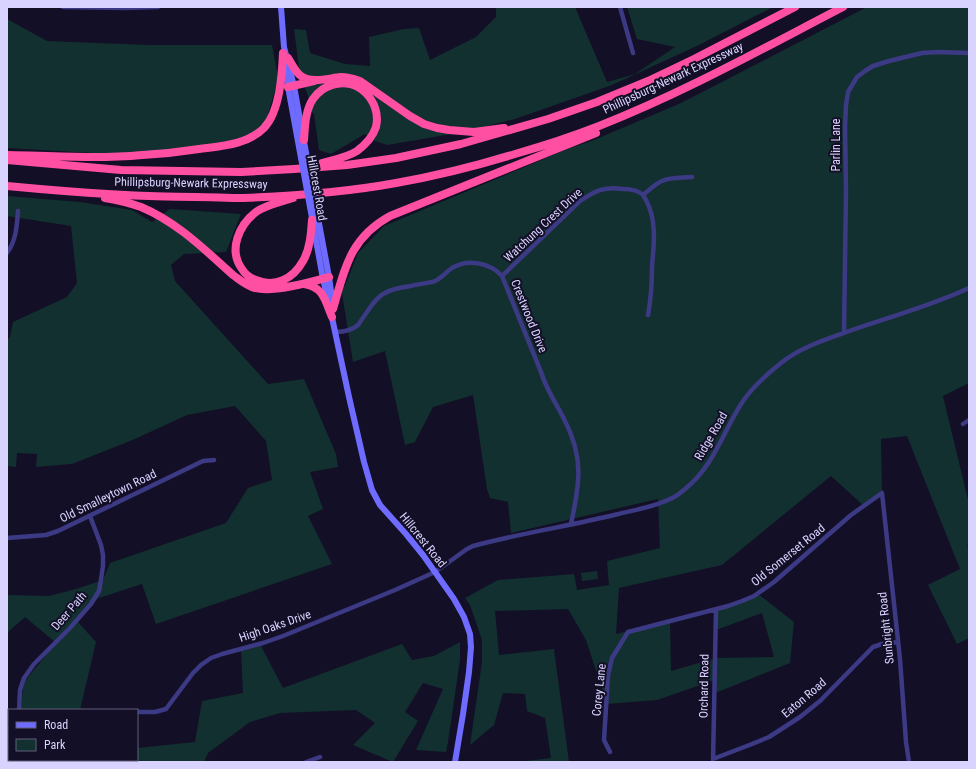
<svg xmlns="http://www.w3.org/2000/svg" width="976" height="769" font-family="'Roboto Condensed',sans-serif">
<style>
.green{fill:#12302f}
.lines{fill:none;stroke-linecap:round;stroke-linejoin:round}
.street{stroke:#3d3a85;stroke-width:4.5}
.secondary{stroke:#6f6bff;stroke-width:6}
.highway{stroke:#ff4fa3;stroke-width:8}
.secondary-bridge{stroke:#6f6bff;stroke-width:6}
.labels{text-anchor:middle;stroke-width:4;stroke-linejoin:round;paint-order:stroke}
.street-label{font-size:12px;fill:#d9d4ff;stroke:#130f26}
</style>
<rect width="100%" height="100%" fill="#130f26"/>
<!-- green -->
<path class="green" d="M496,7H575L607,82L635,74L675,47L637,39L627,7H773L699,45L612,85L515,119L458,133L387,145L375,141L365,134L331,154L319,150L314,114L310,111L308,96L300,76L294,29L306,30L310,53L345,64L370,66L369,37L404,29L419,28L430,60L476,37L496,17Z
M867,7H969V383L943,396L969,504V545H967L969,550V638L957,644L928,585L960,569L907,436L881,439L882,493L864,506L831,476L722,565L619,588L616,634L670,621L671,671L716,658L774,657L762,613L716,630L718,611L758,594L794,622L790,663L715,693V680L657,700L607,704L586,640L568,609L495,611L499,655L554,649L569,762H526V761L551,758L545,718L527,711L525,694L503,693L494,725L470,745L482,662V640L470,605L465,598L498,580L574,574L577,590L609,585L607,561L660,548L658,499L511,533L508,502L490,498L487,489L473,395L433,407L415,442L405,445L385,351L353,362L341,287L345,286L358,253L384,226L570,148L594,140L681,103Z
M7,19L47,41L149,45H272L280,86L277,84L265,124L241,141L128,155L7,148Z
M7,196L80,202L132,210L152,222L170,209L241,214L226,252L184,254L171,265L175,281L268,384L304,379L336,454L338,467L310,472L323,509L308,516L332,564L156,624L142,584L96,599L78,622L96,642L80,710H20L24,682L56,643L25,617L7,633V595L49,596L76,589L103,580L110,563L226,523L248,488L272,480L266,441L235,406L187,415L135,439L72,464L36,467L37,454L17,453L16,467L7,466V340L10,337L13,322L67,297L77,283L71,226L7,216Z
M597,571L598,579L582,581L581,573Z
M460,642V660L448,742L446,752L416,750L443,689L423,683L405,712L418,721L393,762L353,745L375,723L356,710L280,713L250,722L208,753L204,762H94L95,760H137V748L195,742L202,701L243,693L241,651L261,646L283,688L402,644L412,660L434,656Z"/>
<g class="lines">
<!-- street -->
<path class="street" d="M63,7L124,8L158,7
M620,7L633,53
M643,195C649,190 655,184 662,181C671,177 682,178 692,177
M7,253C16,241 17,226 18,211
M502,276L580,201C595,191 604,186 623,189C629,189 638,190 643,195C643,195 646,200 646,200C657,220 654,244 652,266C652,283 651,299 648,315
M336,332C344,332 351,331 358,325C365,316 374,298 385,293C393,288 403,287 411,286C417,284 431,283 435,281C442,278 446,272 452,268C468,258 490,263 502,276L541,372C546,389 556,403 564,419C574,438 580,460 578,481C577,496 574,510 571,524
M844,333L846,190L845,127L846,105L848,92L857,77L865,71L873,66L889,61L922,53L937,52L969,53
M963,424L969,420
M7,538L46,535L58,531L203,461L214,460
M19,710L20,690L24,678L34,664L69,629L91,604L99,591L100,586L103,566V555L101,545L90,516
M137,712H155L166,709L193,673L201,665L211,658L222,654L263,643L283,636L395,590L435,572L467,549L473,546C521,533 570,526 618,514C635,510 654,507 670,499C676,497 680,493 685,489C715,465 723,431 743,401C753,387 767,374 781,363C802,346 830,338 855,329C893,316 933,305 969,288
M7,719H9
M610,752L604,740L608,675L612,658L628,632L728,606L742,601L754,596L774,582L851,515L882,493L900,659L906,742L909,762
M713,759L752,744L769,737L783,728L800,717L820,701L873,647L882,644L898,642
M306,762L320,757
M713,762L716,609"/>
<!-- secondary -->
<path class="secondary" d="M281,7L284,47L294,86L307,158
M285,66L288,87L301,158
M310,207L323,279L328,300
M316,207L329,277L333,305
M331,313L349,397L364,462L372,490L380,505L406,534L423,555L454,599L464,617L470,634L471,647L469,672L463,714L455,762"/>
<!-- highway -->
<path class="highway" d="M288,58C292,64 295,72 301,76C312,84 329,78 341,77C348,77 354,79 360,81L410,116L424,124L437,128L449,130L474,132L504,128
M288,87L314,81
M304,140C305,127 305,111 313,99C318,92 324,87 332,85C358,76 382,102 376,127C373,136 365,145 357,151C348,157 333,160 322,163
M9,155C53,156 98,159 142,155C161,154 180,152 199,149C222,146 247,145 264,128C280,111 282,75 283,53
M7,160L121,170L241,172L294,169L347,165L396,158L461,144L548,119L597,102L648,81L694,59L795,7
M7,186C70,192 132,197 195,197C211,197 227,198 243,198C294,196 347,192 396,183C436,176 476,166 515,154C543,146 571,137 599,126C683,93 762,49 843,7
M105,198C117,200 130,203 141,207C177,222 205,250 233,275C240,280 247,286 255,288C273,293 311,282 329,277
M293,198C281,202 266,205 256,212C239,225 228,250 242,269C245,274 250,278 256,280C275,288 293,279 303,261C310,249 311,234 312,220
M304,284C324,287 325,301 332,317
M333,309C345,268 350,238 390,216L596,133"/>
<!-- secondary-bridge -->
<path class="secondary-bridge" d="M301,158L310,207
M307,158L316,207"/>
</g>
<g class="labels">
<!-- street labels -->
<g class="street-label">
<text transform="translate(673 78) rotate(-25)" y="4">Phillipsburg-Newark Expressway</text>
<text transform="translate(836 145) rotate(-90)" y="4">Parlin Lane</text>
<text transform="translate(191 183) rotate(1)" y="4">Phillipsburg-Newark Expressway</text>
<text transform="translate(317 188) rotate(80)" y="4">Hillcrest Road</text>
<text transform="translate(543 225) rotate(-43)" y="4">Watchung Crest Drive</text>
<text transform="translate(529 316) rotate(68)" y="4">Crestwood Drive</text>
<text transform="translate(711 436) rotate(-60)" y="4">Ridge Road</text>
<text transform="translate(108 496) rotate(-26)" y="4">Old Smalleytown Road</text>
<text transform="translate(423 540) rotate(51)" y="4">Hillcrest Road</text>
<text transform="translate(788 555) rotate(-39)" y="4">Old Somerset Road</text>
<text transform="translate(69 611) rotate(-49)" y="4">Deer Path</text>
<text transform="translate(275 626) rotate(-19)" y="4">High Oaks Drive</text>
<text transform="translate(886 628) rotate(-96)" y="4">Sunbright Road</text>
<text transform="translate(704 686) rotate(-89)" y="4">Orchard Road</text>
<text transform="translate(599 690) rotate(-84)" y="4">Corey Lane</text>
<text transform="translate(804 698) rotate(-40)" y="4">Eaton Road</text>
</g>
</g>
<!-- border -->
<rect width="976" height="769" fill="none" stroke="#d9d4ff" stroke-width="16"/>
<!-- legend -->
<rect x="8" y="709" width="130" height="52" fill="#130f26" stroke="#625e7d"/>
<rect x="16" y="722" width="20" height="6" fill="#6f6bff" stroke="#625e7d"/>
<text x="44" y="729" font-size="12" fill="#d9d4ff">Road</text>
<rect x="16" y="739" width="20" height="12" fill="#12302f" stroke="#625e7d"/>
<text x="44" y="749" font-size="12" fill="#d9d4ff">Park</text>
</svg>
